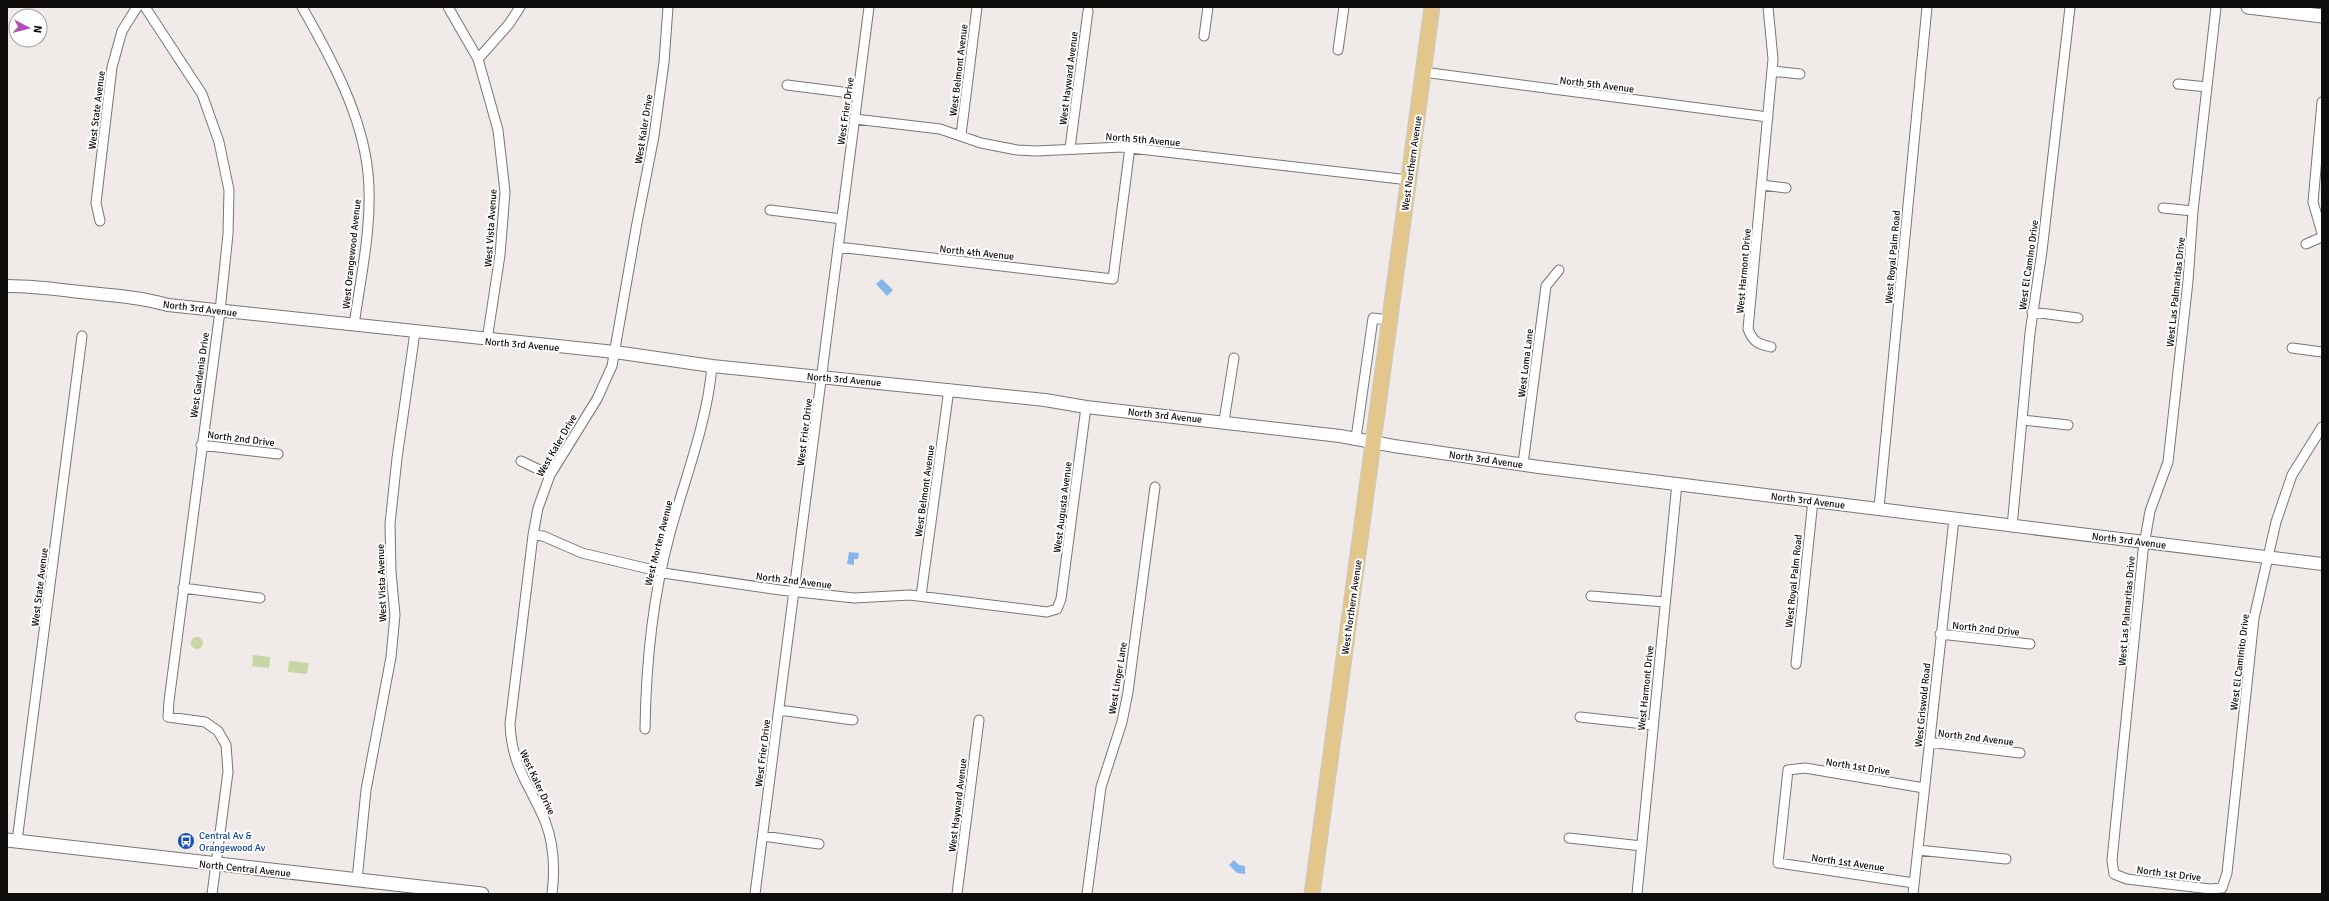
<svg xmlns="http://www.w3.org/2000/svg" width="2329" height="901" font-family="Signika,sans-serif">
<style>
.green{fill:#c6d7a3}
.water{fill:#85b7ea}
.lines{fill:none;stroke-linecap:round;stroke-linejoin:round}
.minor-casing{stroke:#7a7673;stroke-width:11}
.tertiary-casing{stroke:#7a7673;stroke-width:14}
.secondary-casing{stroke:#7a7673;stroke-width:15}
.primary-casing{stroke:#cacac9;stroke-width:17}
.minor{stroke:#fff;stroke-width:9}
.tertiary{stroke:#fff;stroke-width:12}
.secondary{stroke:#fff;stroke-width:13}
.primary{stroke:#e3c68c;stroke-width:15}
.labels{text-anchor:middle;stroke-width:4;stroke-linejoin:round;paint-order:stroke}
.street-label{font-size:10px;fill:#0d0c0b;stroke:#fff}
.transit-label{font-size:10px;fill:#164399;stroke:#fff;text-anchor:start}
</style>
<rect width="100%" height="100%" fill="#f0ebe8"/>
<!-- green -->
<path class="green" d="M191 643a6 6 0 1 1 12 0a6 6 0 1 1-12 0Z
M253,655L270,657L269,668L252,666Z
M289,661L309,663L307,674L288,672Z"/>
<!-- water -->
<path class="water" d="M882,279L893,290L887,296L876,284Z
M849,552L859,553L858,559H854V565L847,564Z
M1234,860L1239,865L1245,866V874L1237,873L1229,865Z"/>
<g class="lines">
<!-- minor casing -->
<g class="minor-casing">
<path id="minor" d="M145,7L202,94L219,142L229,190L228,234L220,311L169,701L168,717L205,722L218,731L226,745L228,772L212,894
M302,7C331,58 362,114 368,173C373,223 361,275 354,325
M448,7L478,59L498,130L505,192L500,255L487,340
M1768,7L1773,59L1748,329C1753,342 1758,344 1771,347
M2216,7L2193,211L2188,281L2168,462L2150,511L2143,551L2112,860L2114,874L2127,879L2210,889L2222,888L2227,873L2254,618L2276,522L2292,475L2322,427
M1204,36L1208,7
M1338,50L1344,7
M478,59L509,24L520,7
M1772,71L1800,74
M1423,72L1768,117
M2178,84L2207,87
M787,85L858,94
M2322,102L2313,202L2322,233
M855,119L940,129L981,143L1017,150L1036,151L1122,147L1409,180
M961,135L977,7
M1070,148L1088,11
M1762,185L1786,188
M2163,208L2193,211
M770,210L842,219
M100,221L96,203L112,67L122,31L137,7
M2306,244L2322,237
M838,247L1113,279L1130,147
M2032,312L2078,318
M2292,348L2322,352
M2022,420L2068,425
M1224,421L1234,358
M1356,438L1373,318L1390,320
M201,445L278,454
M521,461L550,475
M1523,464L1546,286L1559,270
M1879,508L1927,7
M2012,527L2030,333L2042,251L2070,7
M533,535L543,536L582,553L670,574L780,590L854,598L910,595L1047,612L1057,609L1061,599L1086,407
M183,588L260,598
M921,596L949,389
M1591,596L1665,602
M1940,634L2030,644
M1796,664L1813,500
M779,710L853,720
M1580,717L1653,725
M645,729C646,664 652,600 669,537C684,480 707,425 712,366
M1929,742L2020,753
M763,836L819,844
M1569,838L1642,846
M17,841L82,336
M1918,850L2006,859
M357,880L366,790L391,657L395,615L391,572L390,524L397,458L415,332
M1914,883L1778,863L1788,770L1805,768L1924,788
M552,894C555,870 554,844 545,821C529,783 512,768 510,724L533,535L538,508L550,475L597,399L612,366L637,223L654,136L664,62L668,7
M755,894L869,7
M957,894L979,720
M1087,894L1101,787L1122,722L1128,692L1155,487
M1637,894L1677,483
M1913,894L1954,519"/>
</g>
<!-- tertiary casing -->
<g class="tertiary-casing">
<path id="tertiary" d="M7,286C32,286 56,289 80,292C110,295 140,297 168,305L615,352L712,366L1045,400L1086,407L1340,436L1394,446L1539,467L2322,564"/>
</g>
<!-- secondary casing -->
<g class="secondary-casing">
<path id="secondary" d="M2248,7L2322,16
M7,840L482,894"/>
</g>
<!-- primary casing -->
<g class="primary-casing">
<path id="primary" d="M1312,894L1432,7"/>
</g>
<!-- minor -->
<use href="#minor" class="minor"/>
<!-- tertiary -->
<use href="#tertiary" class="tertiary"/>
<!-- secondary -->
<use href="#secondary" class="secondary"/>
<!-- primary -->
<use href="#primary" class="primary"/>
</g>
<!-- icons -->
<defs>
<g id="bus-disc" transform="scale(0.9)"><circle r="9.5" fill="#1a4fb4" stroke="#fff"/><path d="M-5-6H5V4H4V6H2V4H-2V6H-4V4H-5ZM-3.5-4V0h7V-4ZM-3.5 1.2v1.5H-2V1.2ZM2 1.2v1.5H3.5V1.2Z" fill="#fff"/></g>
</defs>
<g fill-rule="evenodd">
<use href="#bus-disc" x="186" y="841"/>
</g>
<g class="labels">
<!-- street labels -->
<g class="street-label">
<text transform="translate(958 70) rotate(-83)" y="4">West Belmont Avenue</text>
<text transform="translate(1068 78) rotate(-83)" y="4">West Hayward Avenue</text>
<text transform="translate(1597 84) rotate(7)" y="4">North 5th Avenue</text>
<text transform="translate(96 110) rotate(-83)" y="4">West State Avenue</text>
<text transform="translate(845 111) rotate(-82)" y="4">West Frier Drive</text>
<text transform="translate(643 129) rotate(-81)" y="4">West Kaler Drive</text>
<text transform="translate(1143 139) rotate(5)" y="4">North 5th Avenue</text>
<text transform="translate(1411 163) rotate(-82)" y="4">West Northern Avenue</text>
<text transform="translate(490 228) rotate(-86)" y="4">West Vista Avenue</text>
<text transform="translate(977 252) rotate(6)" y="4">North 4th Avenue</text>
<text transform="translate(351 254) rotate(-84)" y="4">West Orangewood Avenue</text>
<text transform="translate(1892 257) rotate(-85)" y="4">West Royal Palm Road</text>
<text transform="translate(2028 265) rotate(-82)" y="4">West El Camino Drive</text>
<text transform="translate(1743 271) rotate(-85)" y="4">West Harmont Drive</text>
<text transform="translate(2175 292) rotate(-84)" y="4">West Las Palmaritas Drive</text>
<text transform="translate(200 308) rotate(7)" y="4">North 3rd Avenue</text>
<text transform="translate(522 344) rotate(5)" y="4">North 3rd Avenue</text>
<text transform="translate(1525 363) rotate(-83)" y="4">West Loma Lane</text>
<text transform="translate(199 375) rotate(-82)" y="4">West Gardenia Drive</text>
<text transform="translate(844 379) rotate(5)" y="4">North 3rd Avenue</text>
<text transform="translate(1165 415) rotate(6)" y="4">North 3rd Avenue</text>
<text transform="translate(804 432) rotate(-83)" y="4">West Frier Drive</text>
<text transform="translate(241 438) rotate(7)" y="4">North 2nd Drive</text>
<text transform="translate(556 445) rotate(-60)" y="4">West Kaler Drive</text>
<text transform="translate(1486 459) rotate(8)" y="4">North 3rd Avenue</text>
<text transform="translate(924 491) rotate(-82)" y="4">West Belmont Avenue</text>
<text transform="translate(1808 500) rotate(7)" y="4">North 3rd Avenue</text>
<text transform="translate(1062 507) rotate(-83)" y="4">West Augusta Avenue</text>
<text transform="translate(2129 540) rotate(7)" y="4">North 3rd Avenue</text>
<text transform="translate(658 543) rotate(-76)" y="4">West Morten Avenue</text>
<text transform="translate(794 580) rotate(7)" y="4">North 2nd Avenue</text>
<text transform="translate(1793 581) rotate(-84)" y="4">West Royal Palm Road</text>
<text transform="translate(381 583) rotate(-92)" y="4">West Vista Avenue</text>
<text transform="translate(39 587) rotate(-83)" y="4">West State Avenue</text>
<text transform="translate(1351 607) rotate(-82)" y="4">West Northern Avenue</text>
<text transform="translate(2126 611) rotate(-85)" y="4">West Las Palmaritas Drive</text>
<text transform="translate(1986 628) rotate(6)" y="4">North 2nd Drive</text>
<text transform="translate(2239 662) rotate(-83)" y="4">West El Caminito Drive</text>
<text transform="translate(1117 678) rotate(-81)" y="4">West Linger Lane</text>
<text transform="translate(1645 688) rotate(-84)" y="4">West Harmont Drive</text>
<text transform="translate(1922 705) rotate(-84)" y="4">West Griswold Road</text>
<text transform="translate(1976 737) rotate(7)" y="4">North 2nd Avenue</text>
<text transform="translate(762 753) rotate(-83)" y="4">West Frier Drive</text>
<text transform="translate(1858 766) rotate(9)" y="4">North 1st Drive</text>
<text transform="translate(538 782) rotate(65)" y="4">West Kaler Drive</text>
<text transform="translate(957 805) rotate(-83)" y="4">West Hayward Avenue</text>
<text transform="translate(1848 862) rotate(8)" y="4">North 1st Avenue</text>
<text transform="translate(245 868) rotate(6)" y="4">North Central Avenue</text>
<text transform="translate(2169 873) rotate(7)" y="4">North 1st Drive</text>
</g>
<!-- transit labels -->
<g class="transit-label">
<text x="199" y="839">Central Av &amp;<tspan x="199" dy="12">Orangewood Av</tspan></text>
</g>
</g>
<!-- border -->
<rect width="2329" height="901" fill="none" stroke="#0d0c0b" stroke-width="16"/>
<!-- north arrow -->
<g transform="translate(28 28) rotate(97)"><circle r="19" fill="#ffffff" stroke="#9e9e9d"/>
<path d="M0-3L7 15L0 10L-7 15Z" fill="#b350b7"/>
<text y="-6" font-size="11" font-weight="bold" text-anchor="middle" fill="#0d0c0b">N</text>
</g>
</svg>
